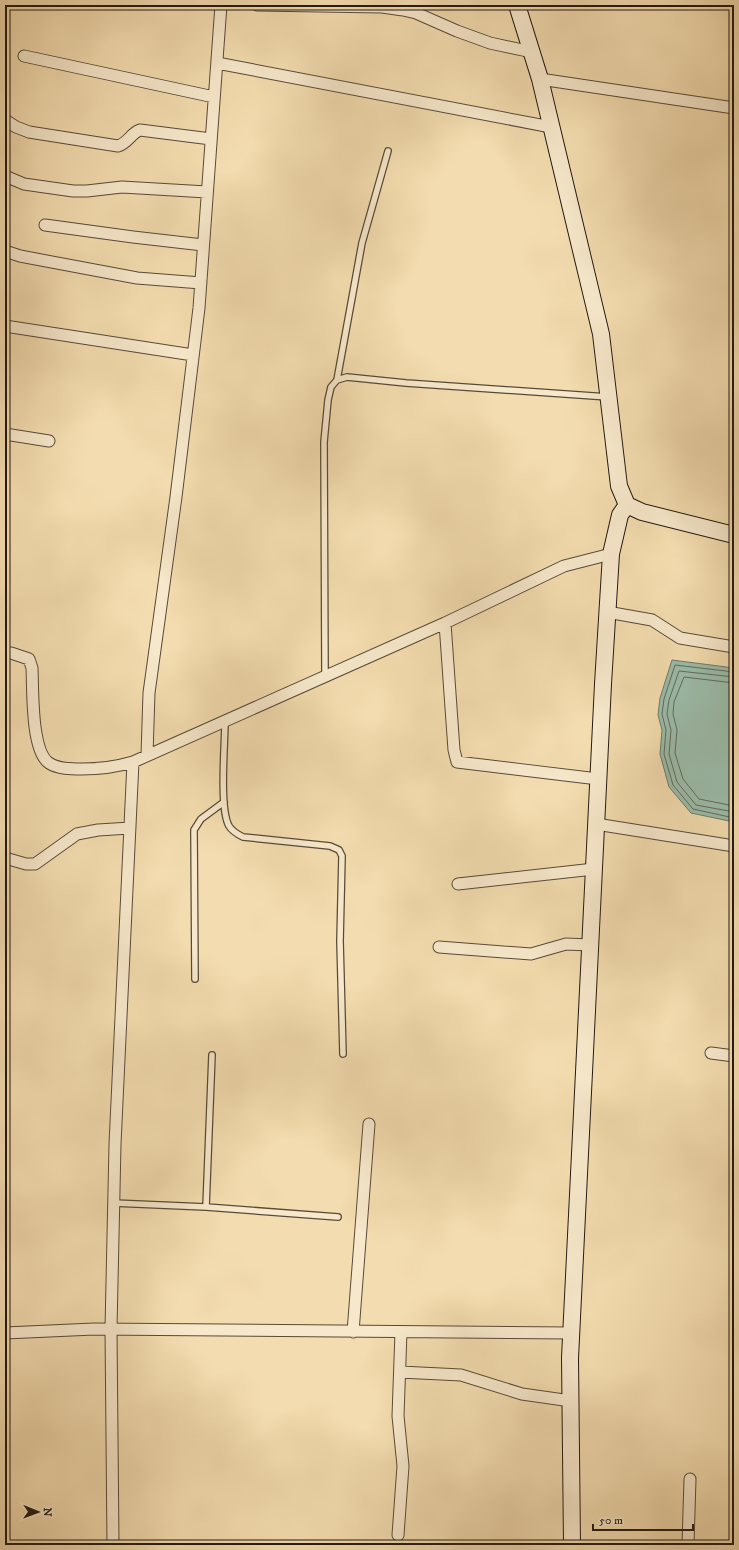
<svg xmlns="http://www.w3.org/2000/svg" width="739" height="1550" font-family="'IM FELL DW Pica',serif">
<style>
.water{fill:#9bbcaa;stroke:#6b7b6d}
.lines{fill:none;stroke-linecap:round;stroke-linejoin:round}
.shore{stroke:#5f6a5e;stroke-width:1}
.lane-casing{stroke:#574a38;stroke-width:8}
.street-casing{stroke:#574a38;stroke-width:13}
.secondary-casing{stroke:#231911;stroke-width:18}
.lane{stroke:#f7e8cb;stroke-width:5.5}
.street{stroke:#f7e8cb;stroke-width:11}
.secondary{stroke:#f7e8cb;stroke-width:16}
</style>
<rect width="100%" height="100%" fill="#f3dcaf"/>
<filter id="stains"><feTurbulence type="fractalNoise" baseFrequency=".005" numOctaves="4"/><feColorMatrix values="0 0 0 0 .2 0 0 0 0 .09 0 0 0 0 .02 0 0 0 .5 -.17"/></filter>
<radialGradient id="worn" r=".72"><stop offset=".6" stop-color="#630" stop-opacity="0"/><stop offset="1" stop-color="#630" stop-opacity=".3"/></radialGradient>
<!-- water -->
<path class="water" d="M672,660L734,668V822L691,813L669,787L660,754L662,730L658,715L660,698Z"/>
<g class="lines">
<!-- shore -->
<path class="shore" d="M734,672L675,665L664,699L662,714L666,730L664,754L673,785L693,809L734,818
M734,677L679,671L669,700L667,714L671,730L669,754L677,782L696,805L734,812
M734,683L684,677L674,702L673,714L677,730L675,753L683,779L699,799L734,806"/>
<!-- lane casing -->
<g class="lane-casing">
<path id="lane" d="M337,380L362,243L388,151
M325,676L324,442L328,400L331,387L337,380L347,377L406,383L608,397
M225,721C225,744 219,808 229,826C232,831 237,834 243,837L330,846L339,850L342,856L340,941L343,1054
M195,979L194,830L201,819L224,802
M113,1203L206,1207L338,1217
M206,1207L212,1055"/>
</g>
<!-- street casing -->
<g class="street-casing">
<path id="street" d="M257,5L382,7L403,10L416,13L457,31L490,43L532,52
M24,56L214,97
M217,63L551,127
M540,79L734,108
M5,120L16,127L29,132L118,146C128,143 131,133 140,130L211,139
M5,176L24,184L73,191H87L122,187L207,192
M45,225L133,237L203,245
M5,251L20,256L137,278L201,283
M5,326L193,355
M5,434L49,441
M607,612L652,620L680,638L734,647
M445,623L454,750L457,762L598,779
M5,653H11L29,659L32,668C33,689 31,751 49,763C58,769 71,769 82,769C100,769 116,767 133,762L445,623L564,566L611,554
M147,755L149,693L176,497L199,308L221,5
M596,824L734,846
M5,858L26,864H35L77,834L98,830L130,828
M458,884L594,869
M439,947L531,954L566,944L590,945
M711,1053L734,1056
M353,1332L369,1124
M5,1333L94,1329L571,1333
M400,1372L461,1375L522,1394L571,1401
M398,1535L403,1466L398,1416L401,1332
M113,1545L111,1329L115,1144L133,762
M688,1545L690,1479"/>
</g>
<!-- secondary casing -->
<g class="secondary-casing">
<path id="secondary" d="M517,5L540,79L601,334L619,486L627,505L642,512L734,535
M572,1545L570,1358L603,684L611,554L620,515L627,505"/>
</g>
<!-- lane -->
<use href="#lane" class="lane"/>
<!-- street -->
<use href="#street" class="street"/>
<!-- secondary -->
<use href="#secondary" class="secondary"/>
</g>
<!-- margin -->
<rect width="739" height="1550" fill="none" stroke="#f3dcaf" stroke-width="20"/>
<rect x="6" y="6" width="727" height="1538" fill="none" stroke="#231911" stroke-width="2"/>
<rect x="10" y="10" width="719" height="1530" fill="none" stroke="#231911"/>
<!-- north arrow -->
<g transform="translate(38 1512) rotate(91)" stroke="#f7e8cb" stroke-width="3" paint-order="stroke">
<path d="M0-3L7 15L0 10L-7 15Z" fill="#231911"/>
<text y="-6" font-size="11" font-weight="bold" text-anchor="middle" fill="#231911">N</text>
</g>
<!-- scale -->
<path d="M593 1524v6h100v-6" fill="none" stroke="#231911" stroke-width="2"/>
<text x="599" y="1524" font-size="12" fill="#231911" stroke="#f7e8cb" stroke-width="3" paint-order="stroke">50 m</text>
<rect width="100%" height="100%" filter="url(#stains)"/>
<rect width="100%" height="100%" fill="url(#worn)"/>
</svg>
